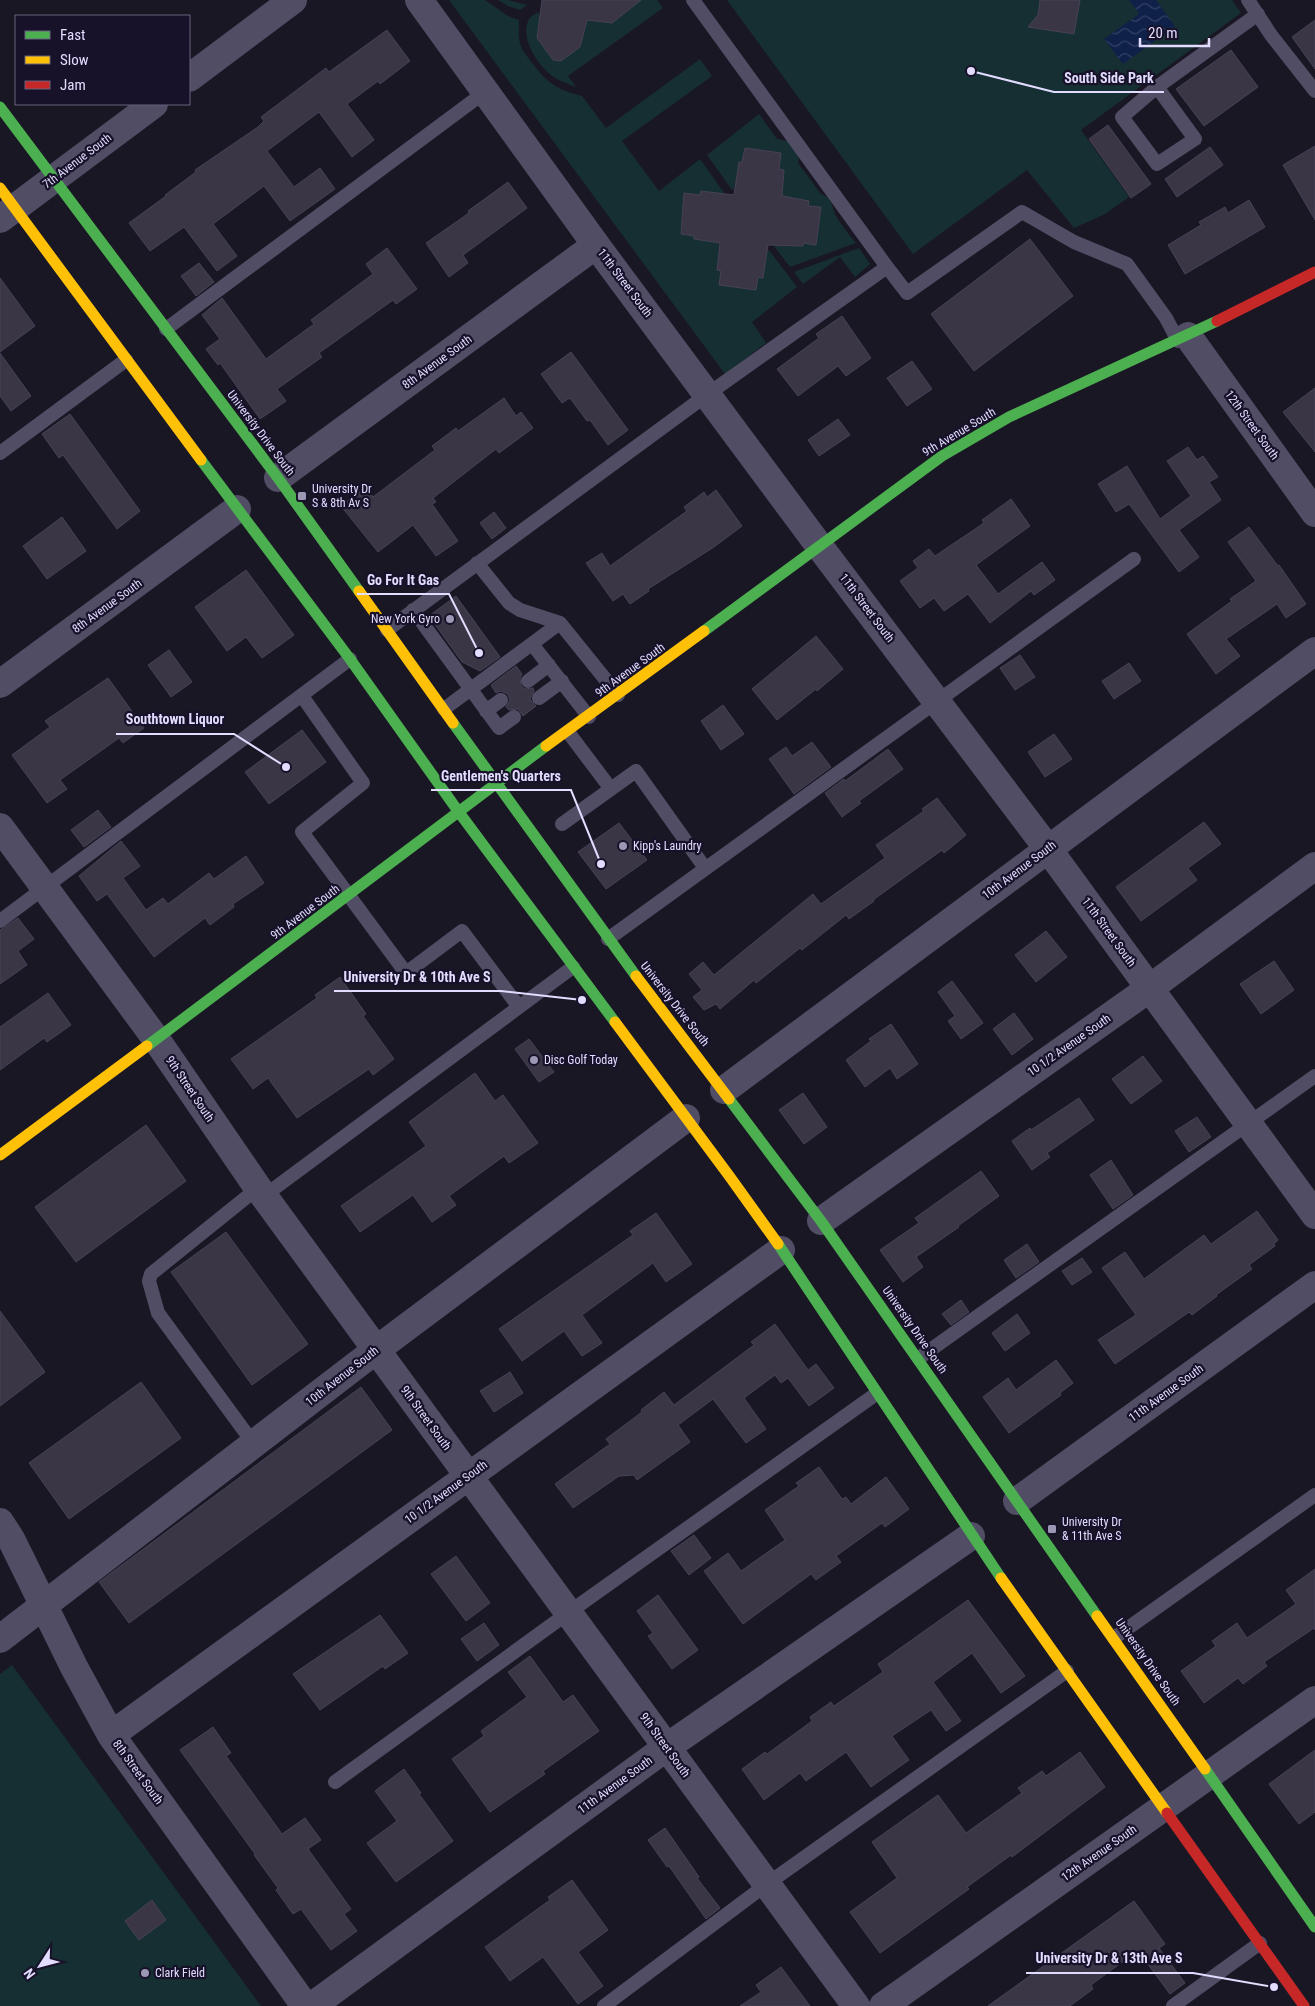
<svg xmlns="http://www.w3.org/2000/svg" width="1315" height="2006" font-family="'Roboto Condensed',sans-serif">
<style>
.green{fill:#162f32}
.water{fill:url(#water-waves)}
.building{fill:#3a3646;stroke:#474257}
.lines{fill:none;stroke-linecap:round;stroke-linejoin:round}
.lane{stroke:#504d65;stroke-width:14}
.street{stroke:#504d65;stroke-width:28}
.fast{stroke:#4caf50;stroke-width:11}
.slow{stroke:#ffc107;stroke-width:11}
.jam{stroke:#c62828;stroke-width:11}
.poi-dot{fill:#9c97b2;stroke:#17112a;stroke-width:2}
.labels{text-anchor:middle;stroke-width:4.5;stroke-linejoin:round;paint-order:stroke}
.street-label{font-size:12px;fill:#e2dcfe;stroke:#17112a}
.poi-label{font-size:12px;fill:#e2dcfe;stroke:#17112a;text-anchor:start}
.leader{fill:none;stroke:#e2dcfe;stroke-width:2}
.callout-dot{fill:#e2dcfe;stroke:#17112a;stroke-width:2}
.callout-label{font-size:14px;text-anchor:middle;font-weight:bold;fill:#e2dcfe;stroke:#17112a;stroke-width:4.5;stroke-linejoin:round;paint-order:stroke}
</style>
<defs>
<pattern id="water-waves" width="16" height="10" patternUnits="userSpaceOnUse" patternTransform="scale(1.25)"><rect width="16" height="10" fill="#0f2149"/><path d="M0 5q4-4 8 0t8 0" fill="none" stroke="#324164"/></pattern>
</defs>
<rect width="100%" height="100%" fill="#1a1724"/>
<!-- green -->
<path class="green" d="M449,0H485L508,16L519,20C519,27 518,36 520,43C521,49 526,55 530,60C545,81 556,90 582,96L606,128L700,59L712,76L622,141L659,191L700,159L725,194L700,195L684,193L681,233L694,236V239L720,243L717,270L721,271L720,285L756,290L758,277L763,278L767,252L769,250L797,287L752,322L766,343L725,374Z
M498,0H508L527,5L520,10L508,6Z
M634,0H657L663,8L568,76L576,87C569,84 561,82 554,77C539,67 519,39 529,19C531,16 535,14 538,12L540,15L537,38L553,60L560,61L580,47L587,20L612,23L633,6Z
M727,0H1232L1241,13L1081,130L1129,197L1105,214L1074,228L1027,170L913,254Z
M759,114L777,139L788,141L799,156L798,163L821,194C833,198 832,208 836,216C842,226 849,235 856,243L790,267L774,246H802L803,243L816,245L821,207L808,206L782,196L784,170L779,169L780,153L745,148L742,162H739L735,187L732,190L707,155Z
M859,248L870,264L855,277L840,257L803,284L794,272Z
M12,1665L261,2006H0V1674Z"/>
<!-- water -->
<path class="water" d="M1129,0H1156L1175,26L1123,64L1104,39L1139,14Z"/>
<!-- building -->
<path class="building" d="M542,0H641L612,23L587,20L580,47L561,61L553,60L537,38Z
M1040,0H1080L1074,34L1028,27L1038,15Z
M1315,20V69L1292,37Z
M387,30L410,61L380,84L378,81L347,104L374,140L352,157L319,112L267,151L294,187L320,168L335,189L290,221L264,186L213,224L237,256L217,271L184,227L150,251L129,223L166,196L165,195L196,172L195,170L258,127L264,121L261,117L326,68L329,72Z
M1231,50L1258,87L1204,126L1176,89Z
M1108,125L1151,184L1131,198L1089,139Z
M1315,146V220L1283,165Z
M1210,147L1223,165L1177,197L1165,179Z
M745,148L781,153L779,169L784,170L782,196L809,201L808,206L821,207L816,245L803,243V246L768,245L763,278L758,277L756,290L719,285L721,271L717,270L720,243L694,239V236L681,234L684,193L700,195L701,191L734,195L739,162H742Z
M508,182L527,208L463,255L468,263L449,277L426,243L469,213L468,211Z
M1249,200L1265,227L1185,274L1168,245L1201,225L1199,222L1225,207L1228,213Z
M1030,239L1073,296L974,371L931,314Z
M387,248L417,289L396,304L393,300L319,353L322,357L277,389L286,401L260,419L220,363L218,365L206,349L220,339L202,315L222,298L266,359L314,324L311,320L373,274L366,264Z
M199,263L214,282L196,296L181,276Z
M0,278L35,326L0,352Z
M842,316L871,358L846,376L838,366L798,396L777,369L819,338L816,334Z
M571,352L628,430L608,445L590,420L587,421L570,398L562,403L541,374Z
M0,353L31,396L11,411L0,396Z
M912,361L932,389L907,406L887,378Z
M1315,388V452L1283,412Z
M504,398L516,416L521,412L533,428L499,453L496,449L433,498L436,502L432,504L458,541L436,556L413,525L378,552L341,506L365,487L373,497L435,450L432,446L456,428L458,431Z
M70,414L140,511L117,529L63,455L59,458L42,434Z
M838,419L850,435L819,456L808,440Z
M1188,447L1197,460L1203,456L1218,477L1209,482L1221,500L1179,530L1199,557L1179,572L1129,504L1116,512L1098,484L1127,466L1160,519L1191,496L1167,461Z
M716,490L742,526L714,547L648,589L649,591L630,604L623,594L613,601L586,563L602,553L610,566L687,511L684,507L704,492L707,497Z
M1011,499L1030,526L976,565L998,594L1042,562L1055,580L1034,595L1031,591L990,623L968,594L944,611L934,598L920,608L900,581L918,568L913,561L929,549L935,556L984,523L982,520Z
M494,512L506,528L492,539L480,523Z
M62,517L86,551L47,579L23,546Z
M1249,527L1278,566L1279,565L1306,604L1286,618L1277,604L1226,639L1240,656L1216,674L1187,634L1232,601L1230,599L1256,581L1228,542Z
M246,570L294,635L262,658L246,637L227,651L195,607Z
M456,596L500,657L480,671L462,662L429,616Z
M816,636L843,669L817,691L816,689L777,720L752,689Z
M169,650L192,682L171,697L148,665Z
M1020,655L1035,677L1015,690L1000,668Z
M1129,663L1141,681L1114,699L1102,681Z
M516,666L522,674L520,678L521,686L525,689L533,688L534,691L530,699L536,706L523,716L518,709L509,710L506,707L510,700L508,694L501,691L496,693L491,685Z
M108,678L144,728L123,743L119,738L60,780L67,789L47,803L12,755L50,727L45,721Z
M723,705L744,734L721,750L701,721Z
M302,730L326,762L269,804L245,772Z
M1054,734L1072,759L1045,777L1028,752Z
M812,742L831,767L794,794L769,759L786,747L792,756Z
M888,749L903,769L859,801L861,803L842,817L825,793L844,779L845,781Z
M937,798L966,835L944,853L942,850L873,900L874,901L849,919L846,915L802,950L800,948L756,983L754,980L720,1009L716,1004L704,1010L693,997L702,990L689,974L703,962L714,975L813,894L821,904L885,858L876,845L924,811L922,809Z
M98,810L111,827L84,847L71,830Z
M1204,822L1221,844L1188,868L1197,880L1141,921L1116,887Z
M619,823L647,860L606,889L578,852Z
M121,841L140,866L123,878L146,910L163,898L168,904L209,873L214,879L246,856L264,883L233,904L234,907L210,925L205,918L154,957L107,894L97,901L79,876Z
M18,918L34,939L18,951L27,965L0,984V930Z
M1046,931L1067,957L1036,982L1015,955Z
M1274,961L1294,990L1261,1014L1240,984Z
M340,977L366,1014L363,1016L394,1059L373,1075L369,1069L297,1118L268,1078L253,1089L231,1059L317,998L315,995Z
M952,981L983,1023L961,1039L948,1021L955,1016L938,992Z
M48,993L71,1025L47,1042L44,1038L0,1070V1027Z
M1014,1013L1033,1039L1012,1055L993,1029Z
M891,1024L918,1064L897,1079L890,1068L865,1087L846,1060L871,1041L869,1039Z
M529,1039L554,1072L539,1082L515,1049Z
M1143,1056L1162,1081L1131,1104L1112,1079Z
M475,1073L495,1101L503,1095L538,1143L509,1163L504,1156L449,1196L456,1205L432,1222L413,1195L360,1232L341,1206L426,1146L409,1122Z
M803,1093L827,1127L804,1144L779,1110Z
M1079,1098L1094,1120L1047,1153L1050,1157L1032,1170L1012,1141L1030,1128L1031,1130Z
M1197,1117L1211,1137L1189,1152L1175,1131Z
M146,1125L186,1181L76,1262L35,1207Z
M1111,1160L1133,1195L1113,1209L1090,1175Z
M981,1171L999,1196L958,1226L959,1227L916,1257L923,1267L903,1282L880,1250L919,1223L915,1218Z
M1257,1211L1278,1240L1274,1244L1275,1246L1249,1265L1252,1269L1216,1295L1217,1296L1192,1315L1189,1312L1115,1364L1098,1340L1136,1315L1102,1268L1125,1252L1144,1279L1204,1235L1211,1244Z
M656,1213L692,1264L666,1282L653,1263L582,1315L602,1343L582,1356L564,1331L522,1361L499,1329L633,1235L630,1231Z
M226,1232L308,1344L252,1385L171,1272Z
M1027,1244L1039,1262L1016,1278L1004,1260Z
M1082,1258L1092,1272L1072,1285L1062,1271Z
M961,1300L969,1312L951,1325L942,1314Z
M0,1311L45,1372L0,1406Z
M1017,1314L1030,1333L1005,1351L992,1333Z
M775,1324L808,1370L816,1364L834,1388L809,1406L788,1378L781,1383L775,1375L744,1398L766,1429L746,1443L713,1399L678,1425L690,1442L637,1480L634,1475L619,1476L573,1508L555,1484L610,1444L606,1439L642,1412L641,1410L664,1392L674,1405L754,1345L751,1342Z
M1056,1360L1073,1383L1060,1393L1061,1395L1009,1433L983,1397L1008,1378L1016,1390Z
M510,1372L523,1393L494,1412L480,1391Z
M141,1382L181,1438L69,1519L29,1463Z
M361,1387L392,1430L129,1623L99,1582Z
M819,1467L842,1499L846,1497L851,1504L886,1477L909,1509L885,1527L882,1523L836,1556L841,1562L816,1580L811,1574L743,1624L704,1571L728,1553L741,1571L785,1540L765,1510L799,1486L796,1483Z
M694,1535L711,1558L689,1575L671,1551Z
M456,1556L490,1603L466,1621L431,1574Z
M1315,1569V1630L1314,1628L1264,1662L1267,1666L1243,1684L1238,1678L1204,1703L1181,1671L1216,1646L1212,1641L1237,1623L1247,1638L1296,1604L1286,1590Z
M658,1595L698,1650L672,1669L648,1636L653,1633L637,1611Z
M968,1600L1025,1676L1001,1693L972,1653L933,1682L961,1721L946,1731L931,1710L892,1736L909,1760L871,1787L846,1752L806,1781L800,1773L764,1800L742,1769L765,1752L767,1754L812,1721L810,1717L831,1702L834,1706L883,1672L878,1664Z
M380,1615L408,1653L385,1669L383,1666L320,1710L293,1674Z
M484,1623L499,1645L477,1661L461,1639Z
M530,1656L563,1702L573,1695L599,1731L543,1771L545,1774L490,1812L452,1759L484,1736L481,1731L527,1697L508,1672Z
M213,1727L231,1753L226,1756L282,1834L305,1818L321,1840L308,1849L351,1909L344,1914L357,1931L331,1950L301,1909L293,1914L276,1890L278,1888L254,1855L255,1854L180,1750Z
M1315,1750V1812L1299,1824L1269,1784Z
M1080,1752L1105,1787L1012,1857L1011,1855L967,1887L969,1889L880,1953L850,1912L897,1878L872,1842L938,1795L966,1833L1022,1793L1018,1788L1042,1771L1046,1776Z
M404,1769L421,1793L419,1794L453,1841L396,1882L367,1843L397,1821L375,1791Z
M665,1828L699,1877L697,1878L720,1908L706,1919L669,1866L667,1867L648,1840Z
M572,1880L608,1930L578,1952L603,1986L578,2004L543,1957L510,1981L485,1947L550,1900L548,1897Z
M152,1900L166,1920L139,1940L125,1921Z
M1134,1901L1165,1944L1159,1948L1185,1983L1170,1994L1144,1959L1142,1961L1136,1952L1091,1985L1093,1989L1070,2006H988Z
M781,1967L810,2006H740L761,1992L756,1985Z"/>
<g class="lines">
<!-- lane -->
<path class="lane" d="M1248,0L1271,35L1315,91
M1157,87L1195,139L1157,164L1122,117L1157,87L1258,14
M887,267L907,293L1022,212L1074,242L1127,264L1166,318L1178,341
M166,329L485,92
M0,453L126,360
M477,563L509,603L520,610L560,623L618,695
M413,610L499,728L514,717
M387,630L708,394L887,267L693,0
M532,644L589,717
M528,681L549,665
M302,696L363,783L302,832L406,973L462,931L519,1007
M539,698L562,681
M444,709L560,623
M486,711L501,700
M568,732L611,789
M562,824L636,771L705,868
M0,921L350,659
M608,939L1134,559
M264,1196L573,967
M919,1358L1315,1076
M254,1444L158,1313L149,1281L151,1274L258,1188
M1114,1638L1315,1495
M335,1782L568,1613L876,1394
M604,2006L767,1884L1067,1671
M1173,2006L1260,1943"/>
<!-- street -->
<path class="street" d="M419,0L596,245L820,547L1048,849L1315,1215
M189,78L293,0
M0,219L154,104
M1188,336L1315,513
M278,478L596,245
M0,684L237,509
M0,827L156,1039L258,1188L856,2006
M724,1090L1315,651
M821,1221L1150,988L1315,866
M1017,1501L1315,1285
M0,1522L11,1539L74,1667L111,1735L305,2006
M0,1639L376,1350L686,1118
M111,1735L781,1250
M312,2006L667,1747L971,1536
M883,2006L1315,1700"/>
<!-- fast -->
<path class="fast" d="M0,107L278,478L359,591
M201,460L350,659L458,811L615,1022
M704,631L942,456L1009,417L1217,321
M453,723L636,976
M147,1046L546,746
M729,1099L821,1221L1097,1616
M778,1244L1001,1578
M1205,1769L1315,1927"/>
<!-- slow -->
<path class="slow" d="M0,188L201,460
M359,591L453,723
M546,746L704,631
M636,976L729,1099
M615,1022L730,1177L778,1244
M0,1155L147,1046
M1001,1578L1167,1813
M1097,1616L1205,1769"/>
<!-- jam -->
<path class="jam" d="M1217,321L1315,272
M1167,1813L1304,2006"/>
</g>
<!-- markers -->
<g class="poi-dot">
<rect x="297" y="491" width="10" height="10" rx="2.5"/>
<circle cx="450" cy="619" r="5"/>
<circle cx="623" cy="846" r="5"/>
<circle cx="534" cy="1060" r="5"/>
<rect x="1047" y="1524" width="10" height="10" rx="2.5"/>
<circle cx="145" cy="1973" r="5"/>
</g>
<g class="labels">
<!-- street labels -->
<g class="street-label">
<text transform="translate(77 161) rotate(-37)" y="4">7th Avenue South</text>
<text transform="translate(625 283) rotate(53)" y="4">11th Street South</text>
<text transform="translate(437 362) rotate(-36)" y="4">8th Avenue South</text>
<text transform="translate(1252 425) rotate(54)" y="4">12th Street South</text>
<text transform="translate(959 432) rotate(-31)" y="4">9th Avenue South</text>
<text transform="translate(261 433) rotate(53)" y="4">University Drive South</text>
<text transform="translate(107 606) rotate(-36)" y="4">8th Avenue South</text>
<text transform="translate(867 608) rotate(53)" y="4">11th Street South</text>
<text transform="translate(630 670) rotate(-36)" y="4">9th Avenue South</text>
<text transform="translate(1019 870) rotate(-37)" y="4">10th Avenue South</text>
<text transform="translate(305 912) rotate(-37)" y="4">9th Avenue South</text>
<text transform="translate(1109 932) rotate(54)" y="4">11th Street South</text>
<text transform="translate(675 1004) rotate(52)" y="4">University Drive South</text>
<text transform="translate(1069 1045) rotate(-35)" y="4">10 1/2 Avenue South</text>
<text transform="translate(190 1089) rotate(56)" y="4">9th Street South</text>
<text transform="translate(915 1330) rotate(55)" y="4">University Drive South</text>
<text transform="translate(342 1376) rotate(-38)" y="4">10th Avenue South</text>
<text transform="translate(1166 1393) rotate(-36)" y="4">11th Avenue South</text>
<text transform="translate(426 1418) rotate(54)" y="4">9th Street South</text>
<text transform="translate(446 1492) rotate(-36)" y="4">10 1/2 Avenue South</text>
<text transform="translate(1148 1662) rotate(55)" y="4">University Drive South</text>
<text transform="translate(665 1745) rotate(54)" y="4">9th Street South</text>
<text transform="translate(138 1772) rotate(54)" y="4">8th Street South</text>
<text transform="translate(615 1785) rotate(-36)" y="4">11th Avenue South</text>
<text transform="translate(1099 1853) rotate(-35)" y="4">12th Avenue South</text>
</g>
<!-- poi labels -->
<g class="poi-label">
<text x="312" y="493">University Dr<tspan x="312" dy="14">S &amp; 8th Av S</tspan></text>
<text x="440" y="623" text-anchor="end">New York Gyro</text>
<text x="633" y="850">Kipp's Laundry</text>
<text x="544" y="1064">Disc Golf Today</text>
<text x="1062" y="1526">University Dr<tspan x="1062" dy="14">&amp; 11th Ave S</tspan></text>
<text x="155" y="1977">Clark Field</text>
</g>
</g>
<!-- callouts -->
<path class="leader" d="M971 71L1054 92H1164M479 653L449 594H357M286 767L234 734H116M601 864L571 790H431M582 1000L501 991H334M1274 1987L1193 1973H1026"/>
<g class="callout-dot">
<circle cx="971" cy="71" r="5"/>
<circle cx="479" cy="653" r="5"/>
<circle cx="286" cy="767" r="5"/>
<circle cx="601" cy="864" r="5"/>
<circle cx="582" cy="1000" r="5"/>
<circle cx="1274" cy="1987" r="5"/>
</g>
<g class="callout-label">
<text x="1109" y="83">South Side Park</text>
<text x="403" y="585">Go For It Gas</text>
<text x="175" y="724">Southtown Liquor</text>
<text x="501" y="781">Gentlemen's Quarters</text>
<text x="417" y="982">University Dr &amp; 10th Ave S</text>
<text x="1109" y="1963">University Dr &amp; 13th Ave S</text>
</g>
<!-- legend -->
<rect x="15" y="15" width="175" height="90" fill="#17112a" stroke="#68627f"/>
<rect x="25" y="31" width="25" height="8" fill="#4caf50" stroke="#68627f"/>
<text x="60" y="40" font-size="15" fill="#e2dcfe">Fast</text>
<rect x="25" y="56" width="25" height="8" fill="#ffc107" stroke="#68627f"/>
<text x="60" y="65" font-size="15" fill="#e2dcfe">Slow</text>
<rect x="25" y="81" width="25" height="8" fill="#c62828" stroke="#68627f"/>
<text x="60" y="90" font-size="15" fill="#e2dcfe">Jam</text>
<!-- north arrow -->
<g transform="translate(40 1966) rotate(234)" stroke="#17112a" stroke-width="4" paint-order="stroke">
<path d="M0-4L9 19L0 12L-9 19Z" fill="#e2dcfe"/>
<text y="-8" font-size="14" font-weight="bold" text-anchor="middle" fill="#e2dcfe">N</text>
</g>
<!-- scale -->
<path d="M1140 38v8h69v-8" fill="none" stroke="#e2dcfe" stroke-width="2.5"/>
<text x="1148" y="38" font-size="15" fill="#e2dcfe" stroke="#17112a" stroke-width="4" paint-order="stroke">20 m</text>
</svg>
